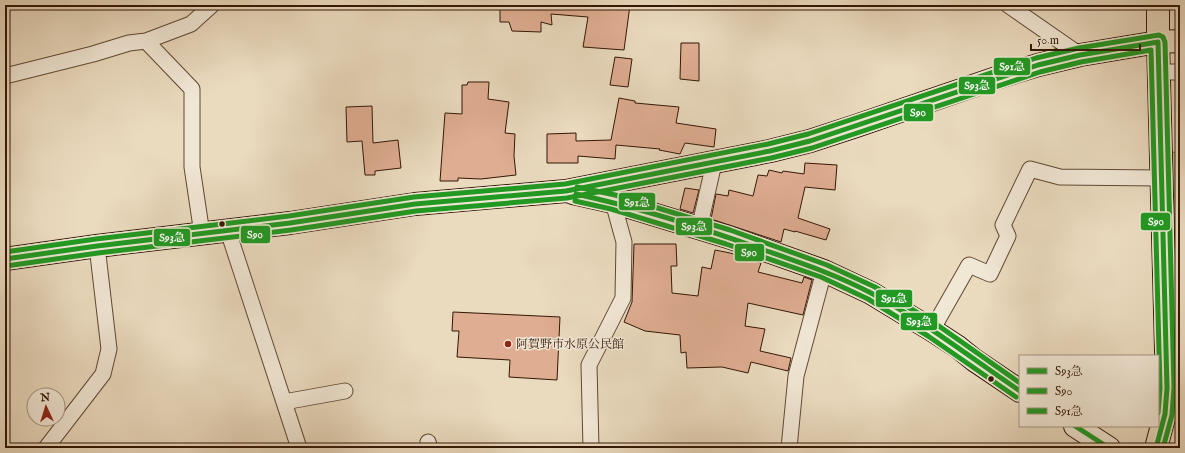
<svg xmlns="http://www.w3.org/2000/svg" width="1185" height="453" font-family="'IM FELL English','Noto Serif JP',serif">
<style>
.green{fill:#b5c093;stroke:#746c4c}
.building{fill:#dfad92;stroke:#331705}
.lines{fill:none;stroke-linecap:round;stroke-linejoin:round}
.street-casing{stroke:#614833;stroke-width:17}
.secondary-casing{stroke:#331705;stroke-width:24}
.primary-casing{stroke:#331705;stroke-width:24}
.highway-casing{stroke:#331705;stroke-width:24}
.street{stroke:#f1e7d5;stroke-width:15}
.secondary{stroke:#f1e7d5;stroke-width:22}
.primary{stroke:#eadabe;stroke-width:22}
.highway{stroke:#eadabe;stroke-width:22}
.bus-1-casing{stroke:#f1e7d5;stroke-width:8}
.bus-2-casing{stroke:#f1e7d5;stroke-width:8}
.bus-3-casing{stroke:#f1e7d5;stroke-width:8}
.bus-1{stroke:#292;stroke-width:5}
.bus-2{stroke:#292;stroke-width:5}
.bus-3{stroke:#292;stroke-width:5}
.bus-dot{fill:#331705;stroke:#f1e7d5;stroke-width:1.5}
.poi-dot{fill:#8f2418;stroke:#f1e7d5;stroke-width:1.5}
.labels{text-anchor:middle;stroke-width:3;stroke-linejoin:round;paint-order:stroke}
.poi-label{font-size:12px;fill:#331705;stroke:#f1e7d5;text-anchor:start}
.line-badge{stroke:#f1e7d5;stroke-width:1.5}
.badge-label{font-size:11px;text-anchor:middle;font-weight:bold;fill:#fff}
</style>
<rect width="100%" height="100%" fill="#eadabe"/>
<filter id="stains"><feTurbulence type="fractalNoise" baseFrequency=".005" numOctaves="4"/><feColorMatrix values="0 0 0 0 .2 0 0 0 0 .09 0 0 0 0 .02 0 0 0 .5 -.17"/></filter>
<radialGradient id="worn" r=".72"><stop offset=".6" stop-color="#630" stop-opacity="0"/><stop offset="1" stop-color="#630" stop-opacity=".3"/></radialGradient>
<!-- green -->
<path class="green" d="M1172,152L1180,153V272L1173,259Z"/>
<!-- building -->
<path class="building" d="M500,5H630L624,50L583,47L588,17L551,14L552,25L541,22V32L512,31L509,22H500Z
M681,43H699V81L680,79Z
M615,57L632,59L628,87L610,85Z
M468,82H489L488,99L509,102L505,133L515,134L514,156L516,175L481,179L458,178V181H440L445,113L462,114V85H467Z
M619,98L635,101V103L679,107L676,123L716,129L714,147L685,143L680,154L659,150L660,149L616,145L615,159L578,156V163H547V134L576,133V141L611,140Z
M372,106L373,143L398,140L401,168L375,171V175H365L362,141L347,142L346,107Z
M805,163L837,165L835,190L805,187L798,218L830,229L826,240L795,231V232L784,229L781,242L711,219L716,194L728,196L729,190L753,196L758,175L767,176L769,170L782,173L783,171L804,174Z
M685,188L699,190L693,213L680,209Z
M634,244H676L677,266H671L672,293L698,296L702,267L711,269L715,250L730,253L761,263L758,272L802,283L804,277L812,280L803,315L748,303L745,326L765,329L760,351L791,358L788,371L751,362L748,373L722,367L687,368L686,352L681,353L680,335L645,331L624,322L632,302Z
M453,312L560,317L557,380L509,377L510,360L457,357L459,331H452Z"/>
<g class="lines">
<!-- street casing -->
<g class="street-casing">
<path id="street" d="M1008,5L1080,55
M146,41L192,89V167L202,234
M1158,72H1180
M5,76L93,54L129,43L146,41L191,24L212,5
M699,229L714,163
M228,231L299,448
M932,330L969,265L990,274L1008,236L1003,225L1030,169L1060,177L1161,178
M284,402L345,391
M428,442L430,448
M46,448L103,374L109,349L97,246
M591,448L589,365L623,298L624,242L613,202
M789,448L796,376L824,271"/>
</g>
<!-- secondary casing -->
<g class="secondary-casing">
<path id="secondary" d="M573,193L613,202L728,237L824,271L871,293L932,330L958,347L974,360L1020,391
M5,259L97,246L290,223L415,204L566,191L770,151L810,141L856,126L999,77L1038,65L1080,55L1158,42
M1075,426L1109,448"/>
</g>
<!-- primary casing -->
<g class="primary-casing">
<path id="primary" d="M1158,42V5"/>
</g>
<!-- highway casing -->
<g class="highway-casing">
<path id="highway" d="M1156,448L1165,414L1167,388L1158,42L1180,41"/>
</g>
<!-- street -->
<use href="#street" class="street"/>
<!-- secondary -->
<use href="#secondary" class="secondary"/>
<!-- primary -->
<use href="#primary" class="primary"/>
<!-- highway -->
<use href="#highway" class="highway"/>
<!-- bus-1 casing -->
<g class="bus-1-casing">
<path id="bus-1" d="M576,194C640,208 703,228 764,250C801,263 837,275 871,293C924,321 971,358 1020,391
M5,259L97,246L290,223L415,204L566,191L770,151L810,141L1038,65L1080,55L1158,42L1167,388L1165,414L1156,448
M1075,426L1109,448"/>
</g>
<!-- bus-2 casing -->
<g class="bus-2-casing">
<path id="bus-2" d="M575,201L611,209L726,244L821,277L868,299L928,336L1016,397
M6,266L98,253L291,230L416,211L567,198L771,158L812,148L1040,72L1081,62L1151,50L1160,388L1158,413"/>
</g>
<!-- bus-3 casing -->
<g class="bus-3-casing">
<path id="bus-3" d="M577,187L615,195L730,230L827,265L875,287L936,324L1020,383
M5,252L96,239L289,216L414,197L565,184L768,144L808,134L1036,58L1079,48L1159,35L1163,37L1165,42L1174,388L1172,415L1163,448"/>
</g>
<!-- bus-1 -->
<use href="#bus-1" class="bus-1"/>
<!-- bus-2 -->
<use href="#bus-2" class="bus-2"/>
<!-- bus-3 -->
<use href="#bus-3" class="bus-3"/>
</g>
<!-- markers -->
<g class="bus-dot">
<circle cx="222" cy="224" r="3.5"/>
<circle cx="991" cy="379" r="3.5"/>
</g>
<circle class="poi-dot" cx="508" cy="344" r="4"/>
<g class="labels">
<!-- poi labels -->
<g class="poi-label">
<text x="516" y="348">阿賀野市水原公民館</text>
</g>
</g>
<g class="line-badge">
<rect x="993" y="57" width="38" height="19" rx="4" fill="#292"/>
<rect x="958" y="76" width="38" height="19" rx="4" fill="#292"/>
<rect x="903" y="103" width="31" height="19" rx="4" fill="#292"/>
<rect x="618" y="192" width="38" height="19" rx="4" fill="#292"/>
<rect x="1140" y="212" width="31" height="19" rx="4" fill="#292"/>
<rect x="675" y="217" width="38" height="19" rx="4" fill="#292"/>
<rect x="240" y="225" width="31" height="19" rx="4" fill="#292"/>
<rect x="153" y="228" width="38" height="19" rx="4" fill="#292"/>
<rect x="734" y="243" width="31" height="19" rx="4" fill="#292"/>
<rect x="875" y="289" width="38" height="19" rx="4" fill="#292"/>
<rect x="900" y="312" width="38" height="19" rx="4" fill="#292"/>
</g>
<g class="badge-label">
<text x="1012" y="70">S91急</text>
<text x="977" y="89">S93急</text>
<text x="918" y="116">S90</text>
<text x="637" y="206">S91急</text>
<text x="1156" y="225">S90</text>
<text x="694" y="230">S93急</text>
<text x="255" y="238">S90</text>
<text x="172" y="241">S93急</text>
<text x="749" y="256">S90</text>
<text x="894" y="302">S91急</text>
<text x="919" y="325">S93急</text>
</g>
<!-- margin -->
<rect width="1185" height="453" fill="none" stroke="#eadabe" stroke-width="20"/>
<rect x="6" y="6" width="1173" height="441" fill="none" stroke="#331705" stroke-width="2"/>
<rect x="10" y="10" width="1165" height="433" fill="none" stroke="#331705"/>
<!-- legend -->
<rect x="1019" y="355" width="140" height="72" fill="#f1e7d5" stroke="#a59482"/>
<rect x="1027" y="368" width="20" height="6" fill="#229922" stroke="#a59482"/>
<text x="1055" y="375" font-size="12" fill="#331705">S93急</text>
<rect x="1027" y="388" width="20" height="6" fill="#229922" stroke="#a59482"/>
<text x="1055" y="395" font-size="12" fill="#331705">S90</text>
<rect x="1027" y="408" width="20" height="6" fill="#229922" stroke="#a59482"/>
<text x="1055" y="415" font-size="12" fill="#331705">S91急</text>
<!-- north arrow -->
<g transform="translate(46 407) rotate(356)"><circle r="19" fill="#f1e7d5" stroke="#a59482"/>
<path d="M0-3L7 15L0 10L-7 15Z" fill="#8f2418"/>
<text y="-6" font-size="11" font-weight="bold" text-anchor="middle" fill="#331705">N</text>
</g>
<!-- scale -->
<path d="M1031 44v6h109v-6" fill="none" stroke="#331705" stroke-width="2"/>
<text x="1037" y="44" font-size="12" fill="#331705" stroke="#f1e7d5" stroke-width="3" paint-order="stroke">50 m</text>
<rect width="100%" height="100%" filter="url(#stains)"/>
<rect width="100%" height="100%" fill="url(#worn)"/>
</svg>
